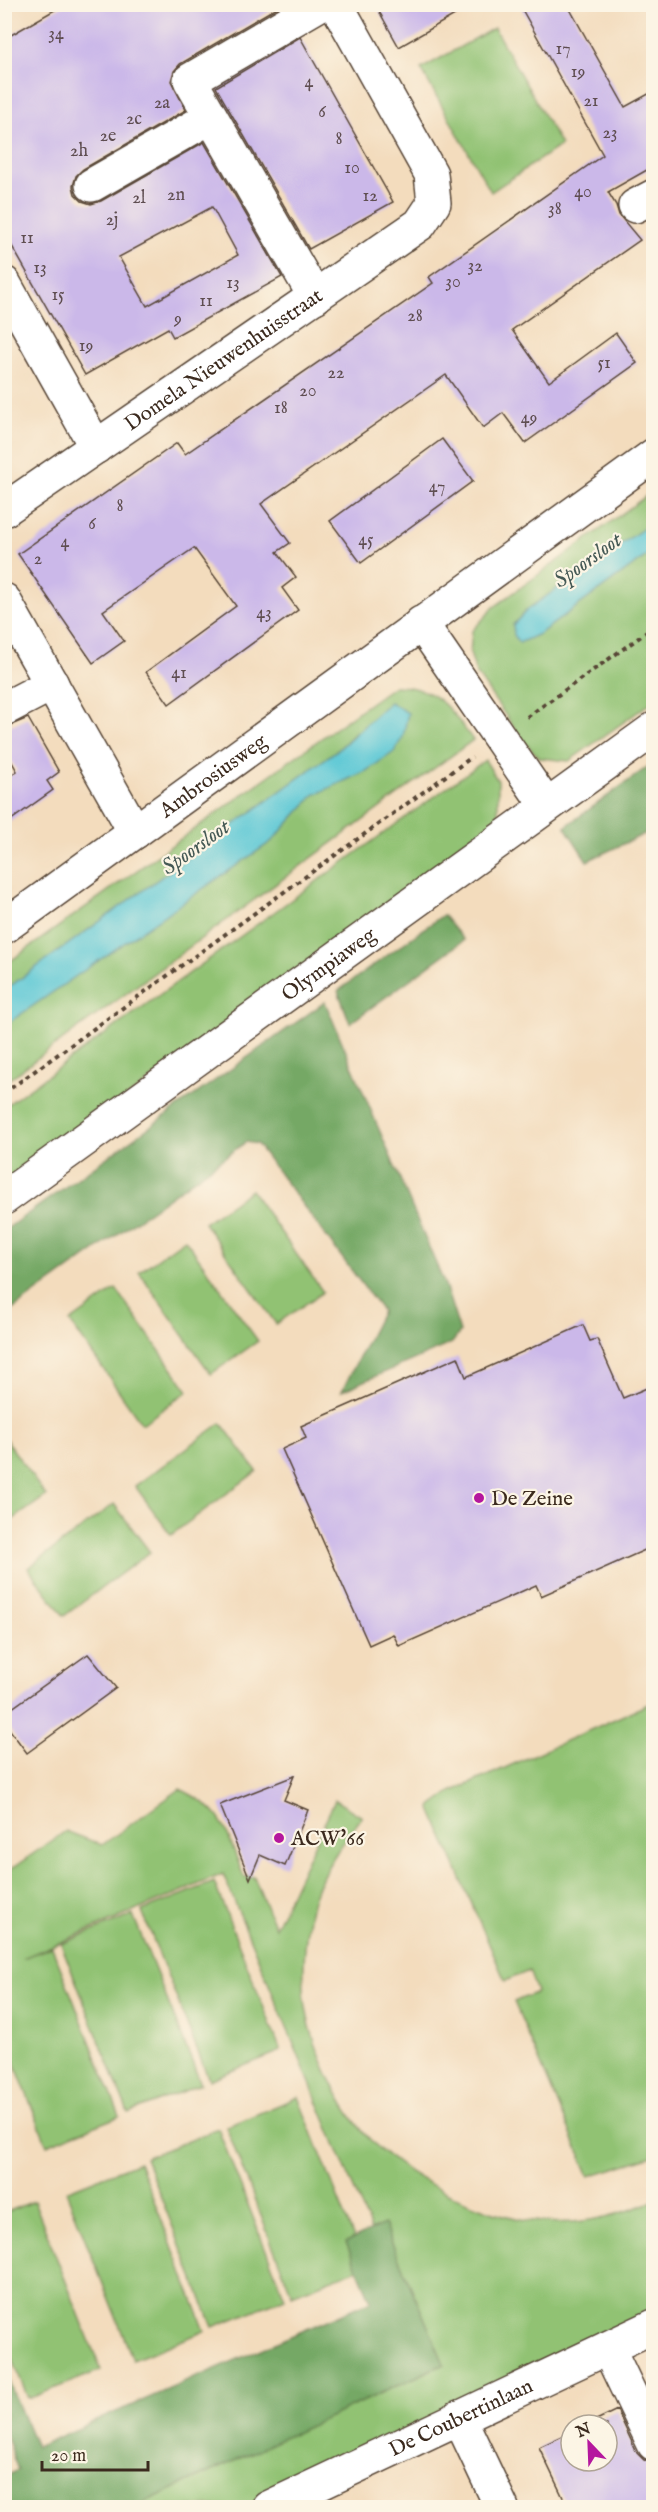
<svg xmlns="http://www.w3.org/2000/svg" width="658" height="2512" font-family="'IM FELL English',serif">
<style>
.green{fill:#91c273;stroke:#667648;stroke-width:1.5}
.forest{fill:#74a865;stroke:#586942;stroke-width:1.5}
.water{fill:#5cc8d5;stroke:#4c797a;stroke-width:1.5}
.building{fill:#cbb8e9;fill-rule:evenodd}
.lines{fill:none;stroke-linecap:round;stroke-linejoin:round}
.minor-casing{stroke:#574536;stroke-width:36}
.major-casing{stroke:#574536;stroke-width:36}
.path{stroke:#574536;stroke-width:4;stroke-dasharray:4.5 4.5;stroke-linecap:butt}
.minor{stroke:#fff;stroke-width:33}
.major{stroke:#fff;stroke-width:33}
.poi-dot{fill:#b5179e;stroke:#fcf5e5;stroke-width:2}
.labels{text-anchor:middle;stroke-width:4.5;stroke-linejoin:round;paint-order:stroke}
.number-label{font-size:18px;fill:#5f4e51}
.street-label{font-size:21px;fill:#3b2a1e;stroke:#fcf5e5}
.poi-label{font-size:21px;fill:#3b2a1e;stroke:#fcf5e5;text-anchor:start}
.water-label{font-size:22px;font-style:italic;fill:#455955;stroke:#fcf5e5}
</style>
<rect width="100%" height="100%" fill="#fcf5e5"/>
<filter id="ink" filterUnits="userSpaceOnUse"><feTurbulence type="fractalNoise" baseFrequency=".0167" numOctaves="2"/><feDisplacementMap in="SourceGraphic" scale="12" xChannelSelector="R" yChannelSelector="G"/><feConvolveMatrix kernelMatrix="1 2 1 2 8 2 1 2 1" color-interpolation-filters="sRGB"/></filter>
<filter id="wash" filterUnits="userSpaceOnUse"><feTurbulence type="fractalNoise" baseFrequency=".008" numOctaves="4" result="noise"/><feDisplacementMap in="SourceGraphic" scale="24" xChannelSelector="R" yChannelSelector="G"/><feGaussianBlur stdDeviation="1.35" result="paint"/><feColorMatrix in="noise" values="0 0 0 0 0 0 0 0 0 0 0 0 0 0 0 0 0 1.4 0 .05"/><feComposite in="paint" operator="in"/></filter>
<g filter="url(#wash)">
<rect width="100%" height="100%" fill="#f3dcbd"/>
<!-- green -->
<path class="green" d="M494,28L561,145L491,192L421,69Z
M653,491V522L528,609L513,625L539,634L653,551V701L569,761L540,758L524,742L476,673L470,653L472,631L494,607Z
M394,686C437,686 449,708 473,740L5,1082L4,1025L272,841L314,795L338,782L357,731L340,748L5,990V965Z
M485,760L498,781V824L5,1187L4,1107Z
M251,1190L323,1292L276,1324L204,1223Z
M185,1239L258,1341L211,1374L139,1272Z
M116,1289L188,1391L142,1424L70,1322Z
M221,1423L257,1471L171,1535L135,1486Z
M4,1437L46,1496L5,1525H4Z
M114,1504L150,1552L64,1616L28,1568Z
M653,1702V2156L589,2176L514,2002L537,1992L529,1971L505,1981L430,1807L451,1792Z
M180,1789C227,1811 226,1833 244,1877H254L275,1928L335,1800L362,1817C342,1844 319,1874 311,1907C305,1935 301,1978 306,2007C312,2047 338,2102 364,2133C402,2177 486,2218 543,2222C581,2225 619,2216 653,2201V2313L247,2507H134L444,2364L384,2225L371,2230L223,1874L23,1958L52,1947L120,2116L47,2145L5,2039L4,1874L66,1831L102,1845Z
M214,1882L281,2051L209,2080L142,1911Z
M133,1915L201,2084L128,2113L61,1944Z
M298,2097L365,2266L292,2295L226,2127Z
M218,2129L285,2298L213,2327L145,2158Z
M139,2162L205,2331L133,2360L66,2191Z
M34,2201L101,2370L28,2399L5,2339L4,2213Z"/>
<!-- forest -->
<path class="forest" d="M653,763V830L587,861L565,827Z
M443,915L464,940L350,1023L338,991Z
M325,1002L445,1285L460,1332L452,1343L342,1391L382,1311L257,1144L246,1142L5,1315V1230Z
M384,2224L444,2364L134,2507H5V2476L18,2470L5,2435V2373L36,2447L371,2301L346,2242Z"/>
<!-- water -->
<path class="water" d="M653,522V551L539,634L519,643L514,635L513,625L528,609Z
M390,702L408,713L403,737L394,752L366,771L314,795L272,841L5,1025V990L340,748Z"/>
<g id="blocks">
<!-- building -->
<path class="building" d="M65,4L281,5L180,64L174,71L171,81L186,110L83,169L76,176L73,186L75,194L82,201L91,204L101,201L204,142L282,277L173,337L168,328L85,375L4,232V39ZM212,207L238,255L147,306L119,257Z
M375,4H474L399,47Z
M519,4H567L625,107L654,91V166L608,192L616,205L619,215L640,240L512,330L549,382L616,333L637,363L525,443L503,413L483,428L446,375L261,504L290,543L277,552L296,577L282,588L298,610L169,704L146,672L236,606L194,548L103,611L124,641L93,663L18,554L177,443L185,454L433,283L429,277L603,155Z
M300,37L393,202L309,249L216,87Z
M442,439L473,481L361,563L330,521Z
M28,718L59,772L47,781L53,790L4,825V780L17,771L4,748V728Z
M583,1325L590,1341L597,1339L623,1398L654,1385V1546L541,1596L536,1585L399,1646L393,1634L369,1645L282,1449L306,1438L301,1426L458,1357L466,1377Z
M88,1654L116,1688L27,1753L4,1722V1714Z
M294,1776L284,1800L308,1810L285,1866L260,1855L250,1879L220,1805Z
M617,2410L637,2453L644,2460L654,2463V2508H568L539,2447L571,2432V2461H607V2425H586Z"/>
</g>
</g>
<g filter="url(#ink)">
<use href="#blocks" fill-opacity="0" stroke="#574536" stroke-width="1.5"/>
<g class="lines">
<!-- minor casing -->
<g class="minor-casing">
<g id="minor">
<path d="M92,185L211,117"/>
<path d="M635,206L654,196"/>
<path d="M4,283L96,447"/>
<path d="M315,297L190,80L320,4"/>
<path id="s1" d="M4,510L420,224L434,203L431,174L336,4"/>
<path d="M4,600L135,832"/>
<path d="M421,623L546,805"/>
<path d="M4,709L52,684"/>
<path id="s2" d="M4,1198L654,729"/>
<path d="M608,2348L654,2444"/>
<path d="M459,2417L502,2508"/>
<path id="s3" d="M268,2508L654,2326"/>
</g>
</g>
<!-- major casing -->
<g class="major-casing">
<g id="major">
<path id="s4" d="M4,927L654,455"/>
</g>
</g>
<!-- path -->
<path class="path" d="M527,717L654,627
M4,1093L472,757"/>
<!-- minor -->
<use href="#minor" class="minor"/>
<!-- major -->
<use href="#major" class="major"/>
</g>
</g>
<!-- markers -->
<g class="poi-dot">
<circle cx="479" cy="1498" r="6"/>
<circle cx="279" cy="1838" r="6"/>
</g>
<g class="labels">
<!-- number labels -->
<g class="number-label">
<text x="56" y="39">34</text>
<text x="563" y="54">17</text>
<text x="578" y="77">19</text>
<text x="309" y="87">4</text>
<text x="591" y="106">21</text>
<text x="162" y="108">2a</text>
<text x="322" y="117">6</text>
<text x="134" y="124">2c</text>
<text x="610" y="138">23</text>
<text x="108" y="141">2e</text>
<text x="339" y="144">8</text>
<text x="79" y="156">2h</text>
<text x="352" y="173">10</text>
<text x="583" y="197">40</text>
<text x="176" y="200">2n</text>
<text x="370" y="201">12</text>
<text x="139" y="203">2l</text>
<text x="555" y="214">38</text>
<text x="112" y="225">2j</text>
<text x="27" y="243">11</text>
<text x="475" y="271">32</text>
<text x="40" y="273">13</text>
<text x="453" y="287">30</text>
<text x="233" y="288">13</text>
<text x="58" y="300">15</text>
<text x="206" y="306">11</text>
<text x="415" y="321">28</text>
<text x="178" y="324">9</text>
<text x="86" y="351">19</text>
<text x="604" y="368">51</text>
<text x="336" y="378">22</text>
<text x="308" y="396">20</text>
<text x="281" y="413">18</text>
<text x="529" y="423">49</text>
<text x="437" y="492">47</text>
<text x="120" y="511">8</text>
<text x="92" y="529">6</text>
<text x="366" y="545">45</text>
<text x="65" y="547">4</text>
<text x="38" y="564">2</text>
<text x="264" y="618">43</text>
<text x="179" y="678">41</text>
</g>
<!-- street labels -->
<g class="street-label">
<text dy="7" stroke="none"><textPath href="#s1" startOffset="266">Domela Nieuwenhuisstraat</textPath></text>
<text dy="7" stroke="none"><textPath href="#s4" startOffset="258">Ambrosiusweg</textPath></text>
<text dy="7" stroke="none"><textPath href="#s2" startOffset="400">Olympiaweg</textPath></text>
<text dy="7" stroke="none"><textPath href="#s3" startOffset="213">De Coubertinlaan</textPath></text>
</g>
<!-- poi labels -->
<g class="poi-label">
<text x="491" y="1505">De Zeine</text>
<text x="291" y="1845">ACW'66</text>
</g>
<!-- water labels -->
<g class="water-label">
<text transform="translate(587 559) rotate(-36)" y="8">Spoorsloot</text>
<text transform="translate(195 846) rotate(-36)" y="8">Spoorsloot</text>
</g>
</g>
<!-- margin -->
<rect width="658" height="2512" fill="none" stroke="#fcf5e5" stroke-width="24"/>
<!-- north arrow -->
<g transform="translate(589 2443) rotate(337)"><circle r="28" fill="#fcf5e5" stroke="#afa495" stroke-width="1.5"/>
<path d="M0-4.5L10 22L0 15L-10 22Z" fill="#b5179e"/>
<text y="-9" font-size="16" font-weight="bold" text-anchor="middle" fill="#3b2a1e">N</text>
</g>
<!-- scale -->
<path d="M42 2461v9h106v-9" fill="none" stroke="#3b2a1e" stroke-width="3"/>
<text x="51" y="2461" font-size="18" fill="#3b2a1e" stroke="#fcf5e5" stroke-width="4.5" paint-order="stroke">20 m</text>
</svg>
